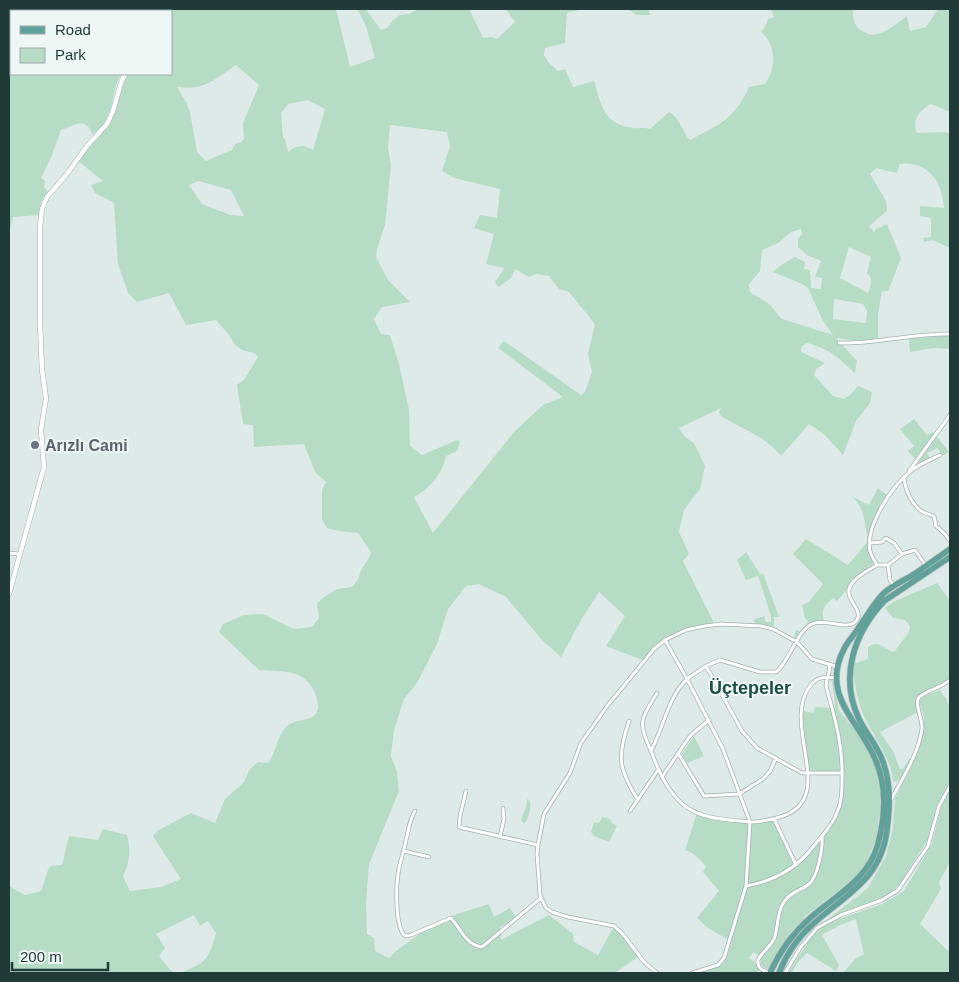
<svg xmlns="http://www.w3.org/2000/svg" width="959" height="982" font-family="Helvetica,sans-serif">
<style>
.green{fill:#b6dcc6;fill-rule:evenodd}
.lines{fill:none;stroke-linecap:round;stroke-linejoin:round}
.minor-casing{stroke:#a1b2af;stroke-width:4.5}
.tertiary-casing{stroke:#a1b2af;stroke-width:5.5}
.primary-casing{stroke:#bcc4c3;stroke-width:7}
.minor{stroke:#fff;stroke-width:3}
.tertiary{stroke:#fff;stroke-width:4.5}
.primary{stroke:#62a199;stroke-width:5.5}
.worship-dot{fill:#6b7280;stroke:#eff7f4;stroke-width:2}
.labels{text-anchor:middle;stroke-width:4;stroke-linejoin:round;paint-order:stroke}
.worship-label{font-size:16px;font-weight:bold;fill:#5b616d;stroke:#eff7f4;text-anchor:start}
.neighbourhood-label{font-size:18px;font-weight:bold;fill:#1b4c47;stroke:#eff7f4}
</style>
<rect width="100%" height="100%" fill="#deeae7"/>
<!-- green -->
<path class="green" d="M9,9H148L149,11H11V74H121C109,96 116,117 93,135C84,115 75,126 61,130L50,160L41,178L45,181L44,187L48,192L41,202L39,215L13,217L9,234Z
M154,9H336L350,67L375,58L366,26L357,9H366L381,30L387,28L393,20L400,15L409,14L418,9H469L483,38L492,37L497,39L515,22L506,9H583L567,13L565,43L545,48L544,55L549,63L558,71L565,69L573,87L594,81C602,107 603,124 634,128C640,129 644,127 650,129L669,112C679,117 682,131 690,140C720,124 734,120 749,87L765,84C776,68 777,45 761,32L765,27L768,19L774,17L771,9H853C853,20 854,27 864,32C879,41 895,24 907,16L910,31L926,27L938,9H950V112L931,104C920,110 911,120 917,133L945,132L950,134V248L933,240L924,242L923,238L931,237V218L920,216V206L944,208C943,183 928,160 900,164L897,173L876,168L870,174L886,201L887,211L869,226L874,232L876,229L887,224L901,258L888,291H882L878,314V338L859,341L836,338L857,361L855,373C837,357 832,350 807,343L802,346L801,352L825,363L816,369L814,375L833,396L844,399L850,395L858,386L872,392L870,403L856,421L843,455L824,434L809,424L781,456C767,437 740,428 721,416L719,412L721,408L679,428L685,437L694,443L705,466L700,489L684,510L679,532L689,554L683,561L715,625L686,630L659,645L645,661L606,646L625,616L599,592L581,620L561,657L542,640L506,597L479,584L466,586L448,609L437,644L417,683L404,699L394,730L391,756L397,772L399,791L369,864L366,903L367,934L374,938L375,951L389,958L396,951L422,932V930L457,914L489,904L494,917L510,908L516,917L500,927L501,940L549,915L573,934L574,942L598,955L614,926L639,956L615,973H180C207,962 208,961 216,933L208,921L200,926L194,915L156,934L165,948L159,956L173,973H9V886L25,895L41,891L48,870L51,866L62,865L69,836L98,840L103,829L127,835C131,850 130,862 123,876L130,891L161,887L181,879L153,836L157,831L191,813L215,823L225,799L244,782L250,769L258,762L268,763C277,752 276,736 287,726C297,718 308,722 315,715C320,709 318,703 316,696C307,668 283,672 259,670L219,632L223,624L244,615L263,614L294,629L312,627L319,618L317,603L323,598L337,589L352,587L358,580L361,570L369,558L371,552L358,533L339,531L327,528L322,520V490L326,482L315,472L304,444L254,447L253,425L243,424L237,385L244,380L258,357L254,353L242,350L234,344L229,335L216,320L186,325L169,293L137,302L128,293L118,264L114,203L95,193L91,185L103,181L78,161L92,142L107,128L112,118L124,81L128,74H171V11H155ZM236,65L259,85L243,123L244,139L241,142L235,144L232,150L206,161L197,152L190,112L186,102L177,87C204,91 215,79 236,65ZM308,100L325,109L313,150C303,144 297,145 288,152L285,139L283,138L281,113L288,104ZM390,125L447,132L450,146L442,171L454,178L500,189L497,218L480,215L474,228L494,234L486,264L505,268L495,282L499,287L511,278L515,269L529,277L537,274L549,276L559,289L569,292L595,324L588,354L592,372L585,392L581,395L504,341L498,348L563,397L543,405L514,432L433,533L414,497C430,488 442,475 446,456L457,451L460,442L457,440L422,455L410,446L409,410L399,364L390,335L381,334L374,319L382,307L410,302L388,280L376,257L377,249L385,225L391,165L388,148ZM198,181L231,190L244,216L230,215L202,204L189,185ZM801,229L802,234L798,239V247L807,255L821,261L815,277L822,278L821,289L811,288L810,270L804,269L805,262L795,257L781,265L773,272L800,283L808,288L822,319L833,335L782,319C776,314 774,308 768,303C763,299 756,296 750,292L749,284L760,271L762,250L778,243L791,232ZM849,247L871,257L867,273C874,279 871,285 868,293L840,278ZM834,299L863,304L867,311L866,323L833,319Z
M628,9H649L650,15H637Z
M950,335V349L933,348L910,352L909,339Z
M914,419L927,435L933,432L949,452L942,456L938,448L927,453L930,458L919,464L908,451L914,446L900,429Z
M878,488L887,495L874,523L869,542L873,564L861,574L837,601L833,598C826,605 820,609 824,620C810,621 804,627 797,639L794,637L796,630L800,631L808,622L805,618L802,605L809,602L823,584L793,554L806,539L848,565L868,541C864,524 866,508 851,496L869,505Z
M746,552L760,574L763,573L779,617H774V626L755,625L754,619L765,616V622H771V616L758,576L746,580L737,560Z
M937,583L950,601V677C937,693 910,685 918,712L880,732L893,751L900,769H903L909,759H911L900,779L896,782L893,781C891,760 878,743 868,724C858,706 854,685 853,664L868,659V647C880,639 883,650 894,652L909,632L910,626L905,620L893,618L885,608L895,601Z
M829,680L834,681L839,710L859,735L873,758L880,780V812L876,839L866,863L858,875L804,917V919L793,929L768,970L761,965V957L753,952L749,958L756,963L759,970L757,973H701L723,964L732,942L708,928L697,918L719,891L703,872L706,867C699,858 695,854 685,850L697,813L750,822L774,819L796,865L827,830L839,808L842,773H810L802,722L804,711L813,713L815,707L832,708L834,711L835,705L832,682Z
M940,690C942,696 947,697 948,704H950V781L936,808L929,838L899,885L890,893L873,902L828,919L868,888L886,856L893,828L895,799L912,765L920,744L924,718L919,702L922,697Z
M694,736L704,756L687,763L682,754Z
M950,790V862L939,882L941,889L920,924L948,951L950,947V973H843L855,959L864,954L856,919L840,925L822,935L839,965L836,971L807,953L797,963L792,973H788L812,936L823,927L836,920L882,904L904,891L932,844L941,806Z
M527,799L530,801C531,810 529,817 524,824L521,820L526,807Z
M602,817L610,819L612,823L617,826L609,842L594,836L591,832L594,822L599,823Z"/>
<g class="lines">
<!-- minor casing -->
<g class="minor-casing">
<path id="minor" d="M839,343C877,344 913,333 950,334
M909,471L950,415
M904,478C905,489 912,506 923,512C926,514 930,514 934,516L936,526L945,534L950,541
M870,543L882,542L886,538L894,543L902,554
M9,553L19,554
M877,565H888L890,580L894,586
M888,565L902,554L915,550L926,566
M665,640L686,630L705,626L721,624L761,626L773,629L797,642L812,659L838,667
M706,666L720,660L760,672H776C790,661 796,632 812,624C825,618 849,631 856,621C866,610 840,598 852,583C858,575 869,570 877,565C874,560 871,555 870,551C865,525 893,485 912,470C920,464 930,460 940,455
M657,693C641,720 637,721 651,751C663,729 668,697 687,679L723,749L750,822C761,822 770,820 780,817C840,799 780,725 810,686C817,677 825,676 837,678
M629,721C617,757 618,768 638,800
M651,751C660,775 673,805 700,814C715,820 734,820 750,822L746,886L724,958L718,965L692,973
M678,753L704,796L739,794L763,779L770,771L776,758
M662,777L690,736L709,720
M466,791L460,816L459,827L538,845
M891,800C903,777 918,755 922,729C923,721 915,705 918,699C922,691 942,688 950,680
M415,811C409,821 409,829 406,840C404,852 399,863 398,875C396,887 395,927 405,936L411,935L451,918C461,929 466,945 482,947L541,898
M630,811L658,770
M774,819L796,865
M500,837L504,819L503,808
M404,851L429,857
M746,886C774,881 796,869 813,847C822,836 832,826 837,813C842,802 842,790 842,779C843,744 835,719 826,686C826,678 831,673 829,665
M657,973L644,962L622,933L614,926L568,917L552,912L546,908L540,895L537,854L538,845L544,814L570,773L581,743L608,705L654,649L665,640L687,679L706,666L742,731L757,748L802,773H842
M769,973C762,970 757,968 758,960C762,952 770,947 774,939C779,926 776,913 784,902C790,892 800,891 809,884C818,877 823,847 822,836
M785,973L800,948L817,928L841,915L882,900L898,890L928,846L939,806L950,786"/>
</g>
<!-- tertiary casing -->
<g class="tertiary-casing">
<path id="tertiary" d="M151,9L152,11
M9,594L44,467L41,430L46,398L42,370L40,323V227L42,209L47,197L67,174L87,146L107,124L113,111L121,83L125,74"/>
</g>
<!-- primary casing -->
<g class="primary-casing">
<path id="primary" d="M770,973C779,953 793,933 810,918C836,895 868,880 878,844C885,817 887,785 875,759C859,721 820,695 844,649C848,641 855,634 859,627C867,616 874,603 884,593C893,585 905,580 916,573C927,565 939,557 950,549
M779,973C786,955 798,937 813,924C846,894 882,879 887,829C890,806 891,784 883,762C878,746 866,734 859,719C839,677 854,633 884,601L950,557"/>
</g>
<!-- minor -->
<use href="#minor" class="minor"/>
<!-- tertiary -->
<use href="#tertiary" class="tertiary"/>
<!-- primary -->
<use href="#primary" class="primary"/>
</g>
<!-- markers -->
<circle class="worship-dot" cx="35" cy="445" r="5"/>
<g class="labels">
<!-- worship labels -->
<g class="worship-label">
<text x="45" y="451">Arızlı Cami</text>
</g>
<!-- neighbourhood labels -->
<g class="neighbourhood-label">
<text x="750" y="694">Üçtepeler</text>
</g>
</g>
<!-- border -->
<rect width="959" height="982" fill="none" stroke="#1f3a37" stroke-width="20"/>
<!-- legend -->
<rect x="10" y="10" width="162" height="65" fill="#eff7f4" stroke="#9caba8"/>
<rect x="20" y="26" width="25" height="8" fill="#62a199" stroke="#9caba8"/>
<text x="55" y="35" font-size="15" fill="#1f3a37">Road</text>
<rect x="20" y="48" width="25" height="15" fill="#b6dcc6" stroke="#9caba8"/>
<text x="55" y="60" font-size="15" fill="#1f3a37">Park</text>
<!-- scale -->
<path d="M12 962v8h96v-8" fill="none" stroke="#1f3a37" stroke-width="2.5"/>
<text x="20" y="962" font-size="15" fill="#1f3a37" stroke="#eff7f4" stroke-width="4" paint-order="stroke">200 m</text>
</svg>
